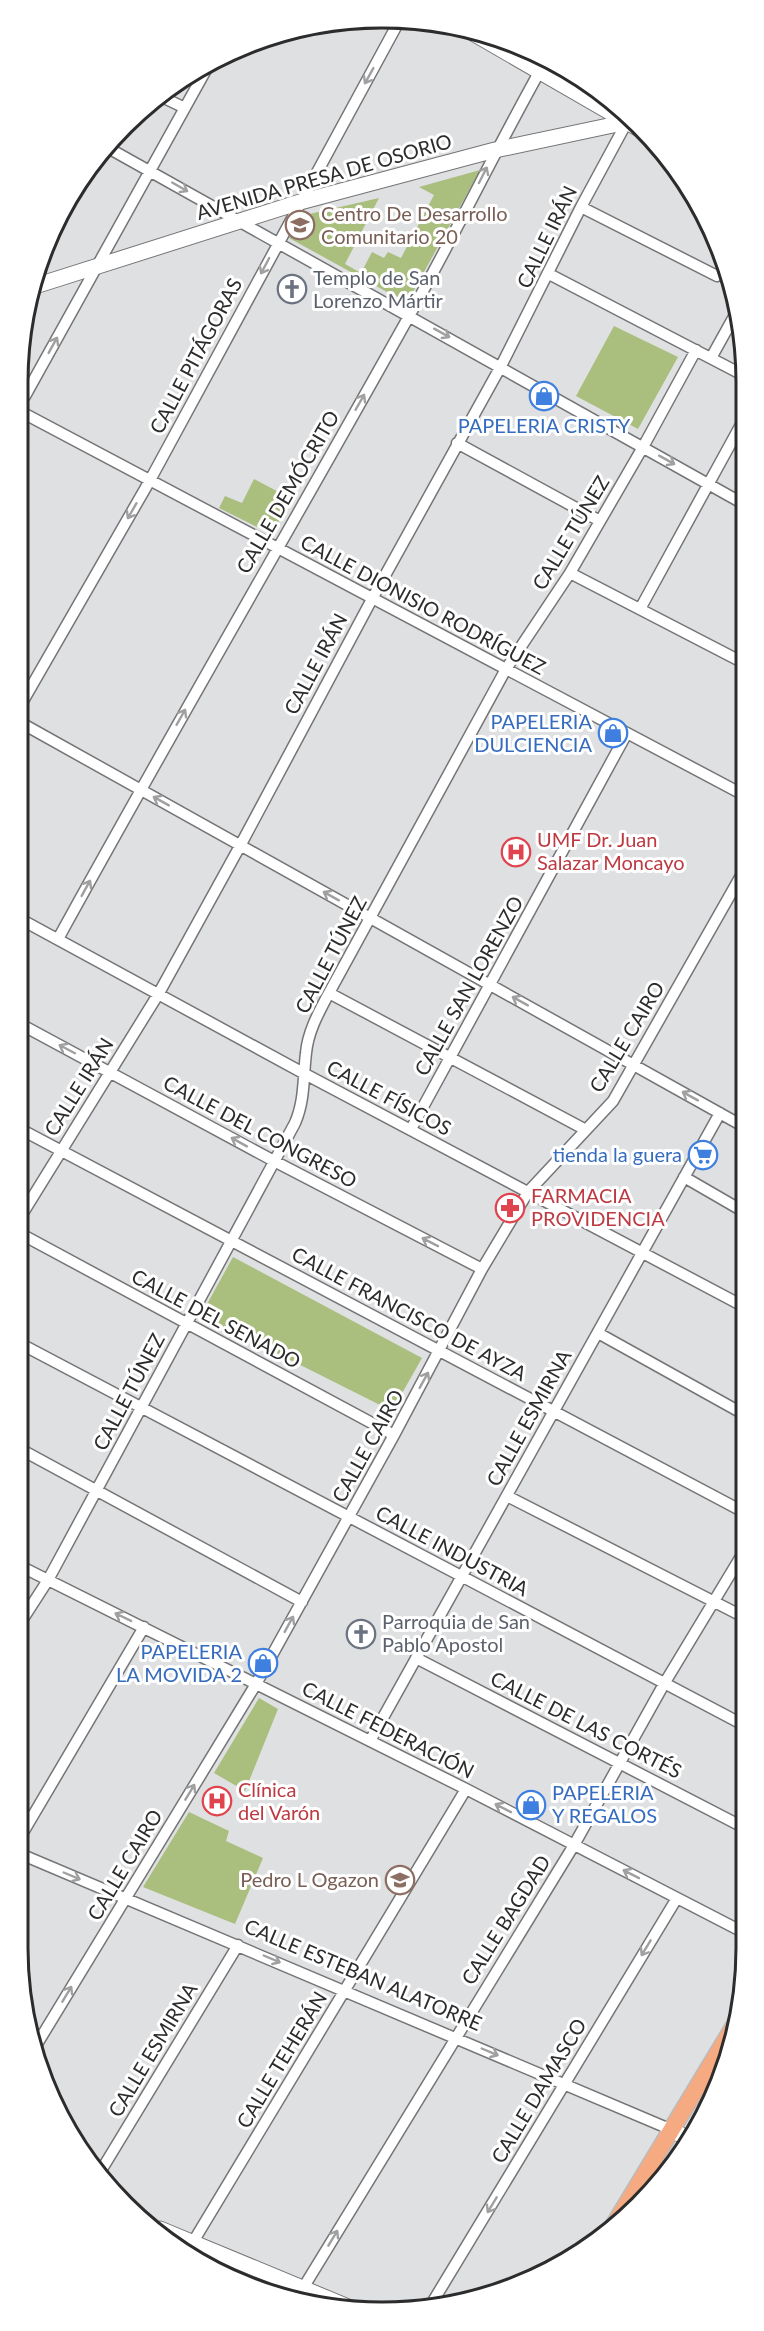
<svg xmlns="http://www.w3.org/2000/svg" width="764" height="2331" font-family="Lato,sans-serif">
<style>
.green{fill:#aabe7e}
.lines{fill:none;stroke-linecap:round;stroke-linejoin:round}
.street-casing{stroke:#757578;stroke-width:13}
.secondary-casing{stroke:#757578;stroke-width:17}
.primary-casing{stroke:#bbbbbc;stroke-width:19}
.street{stroke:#fff;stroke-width:10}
.secondary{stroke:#fff;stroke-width:15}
.primary{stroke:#f5aa81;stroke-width:16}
.oneway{stroke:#a0a0a0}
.labels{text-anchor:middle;stroke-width:6;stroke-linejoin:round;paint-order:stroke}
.street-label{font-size:20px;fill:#2c2c2d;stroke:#fff}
.education-label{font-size:20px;fill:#785e54;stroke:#fff;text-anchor:start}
.worship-label{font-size:20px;fill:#5b616d;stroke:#fff;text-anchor:start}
.shop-label{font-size:20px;fill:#366cbe;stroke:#fff;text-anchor:end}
.health-label{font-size:20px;fill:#be3a42;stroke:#fff;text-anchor:start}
.rim{fill:none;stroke:#2c2c2d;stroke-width:3}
</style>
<rect width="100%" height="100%" fill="#dfe0e2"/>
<!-- green -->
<path class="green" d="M480,170L407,303L289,238L301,216L379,198L345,264L361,273L372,252L384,258L388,252L401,258L434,195L419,187Z
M614,326L678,357L638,429L576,396Z
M254,479L292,499L271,534L219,508L225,496L242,503Z
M233,1257L422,1358L392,1411L201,1315Z
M259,1698L278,1709L245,1791L214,1773Z
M189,1812L229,1831L226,1841L263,1858L235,1924L143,1887Z"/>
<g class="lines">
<!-- street casing -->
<g class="street-casing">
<path id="street" d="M162,97L185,108
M110,149L742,503
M581,207L717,276
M549,274L743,375
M711,358L736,313
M25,396L207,68
M25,414L742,794
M457,443L600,521
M570,573L742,662
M640,609L743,421
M23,701L149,482L397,25
M23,724L741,1125
M22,920L305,1074L741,1305
M58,939C172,731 292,526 408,318C456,233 498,145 546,60
M329,993L586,1130
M22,1025L274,1161L482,1269
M411,1129L627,733
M22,1130L740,1510
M684,1177L741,1210
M21,1216L159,993L240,846L372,599L501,366L581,207L628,120
M21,1234L394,1435
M598,1333L740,1412
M21,1344L740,1723
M20,1449L302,1602
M507,1496L740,1615
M20,1566L466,1789L739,1930
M19,1625L48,1580L295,1123C305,1100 303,1077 306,1053C308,1031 319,1012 329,993L506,669L570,573L643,447L696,350
M416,1658L739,1825
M370,1741L720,1113
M18,1841L144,1627
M18,1853L672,2130
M37,2044L256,1684L394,1435L482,1269L528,1192L613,1101L742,874
M99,2174L238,1945
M188,2242H193L466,1789
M297,2298L574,1845L664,1684L740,1558
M432,2303L677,1898"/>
</g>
<!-- secondary casing -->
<g class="secondary-casing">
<path id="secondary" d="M471,32L639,129
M35,286L300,202L495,150L627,122
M672,2130L690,2140
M160,2229L353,2309"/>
</g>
<!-- primary casing -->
<g class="primary-casing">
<path id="primary" d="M684,2152L686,2149
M611,2230L739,2018"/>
</g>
<!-- street -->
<use href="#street" class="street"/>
<!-- secondary -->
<use href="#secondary" class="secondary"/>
<!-- primary -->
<use href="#primary" class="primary"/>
</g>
<!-- one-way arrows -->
<defs><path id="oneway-shaft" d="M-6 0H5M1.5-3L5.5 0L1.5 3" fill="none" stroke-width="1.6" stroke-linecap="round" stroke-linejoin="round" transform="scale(1.5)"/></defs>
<g class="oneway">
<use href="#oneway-shaft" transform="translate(369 76) rotate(119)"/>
<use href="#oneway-shaft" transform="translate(483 175) rotate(-63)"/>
<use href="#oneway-shaft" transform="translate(180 187) rotate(30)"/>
<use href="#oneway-shaft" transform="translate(265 266) rotate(118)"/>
<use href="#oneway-shaft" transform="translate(442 333) rotate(29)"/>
<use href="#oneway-shaft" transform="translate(53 345) rotate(-61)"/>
<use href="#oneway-shaft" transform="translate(360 402) rotate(-60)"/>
<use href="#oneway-shaft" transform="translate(667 460) rotate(29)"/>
<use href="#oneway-shaft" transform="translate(132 511) rotate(120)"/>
<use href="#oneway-shaft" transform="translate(181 717) rotate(-60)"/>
<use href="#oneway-shaft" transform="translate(161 801) rotate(-151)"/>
<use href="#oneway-shaft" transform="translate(86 888) rotate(-61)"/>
<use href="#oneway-shaft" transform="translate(331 896) rotate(-151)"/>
<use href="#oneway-shaft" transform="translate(520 1001) rotate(-151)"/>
<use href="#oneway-shaft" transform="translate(67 1049) rotate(-152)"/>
<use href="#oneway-shaft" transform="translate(690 1096) rotate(-151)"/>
<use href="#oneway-shaft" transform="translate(239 1142) rotate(-151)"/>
<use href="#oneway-shaft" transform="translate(430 1242) rotate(-153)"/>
<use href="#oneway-shaft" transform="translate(424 1380) rotate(-61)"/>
<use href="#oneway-shaft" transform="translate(123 1617) rotate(-154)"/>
<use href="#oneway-shaft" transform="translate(289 1624) rotate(-61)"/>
<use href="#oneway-shaft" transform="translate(190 1792) rotate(-59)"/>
<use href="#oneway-shaft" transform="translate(503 1808) rotate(-153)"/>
<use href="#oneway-shaft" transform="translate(631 1874) rotate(-153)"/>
<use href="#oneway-shaft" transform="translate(72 1876) rotate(23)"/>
<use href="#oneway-shaft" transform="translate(646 1948) rotate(121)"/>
<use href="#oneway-shaft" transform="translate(272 1959) rotate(23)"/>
<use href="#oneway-shaft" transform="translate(67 1994) rotate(-59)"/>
<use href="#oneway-shaft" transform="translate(490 2052) rotate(23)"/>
<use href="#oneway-shaft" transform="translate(492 2205) rotate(121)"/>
<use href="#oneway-shaft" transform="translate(333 2238) rotate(-59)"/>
</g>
<!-- icons -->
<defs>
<g id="school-ring" transform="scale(1.5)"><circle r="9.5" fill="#fff" stroke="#8d6e63" stroke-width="1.5"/><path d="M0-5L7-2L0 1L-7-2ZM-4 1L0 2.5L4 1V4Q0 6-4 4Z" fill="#8d6e63"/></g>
<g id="church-ring" transform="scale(1.5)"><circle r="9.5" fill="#fff" stroke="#6b7280" stroke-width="1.5"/><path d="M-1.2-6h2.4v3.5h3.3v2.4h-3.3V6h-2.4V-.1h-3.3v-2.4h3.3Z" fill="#6b7280"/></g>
<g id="shop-ring" transform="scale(1.5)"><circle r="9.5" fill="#fff" stroke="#3f7fe0" stroke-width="1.5"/><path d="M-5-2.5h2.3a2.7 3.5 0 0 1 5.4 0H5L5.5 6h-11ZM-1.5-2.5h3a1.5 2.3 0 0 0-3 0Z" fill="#3f7fe0"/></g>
<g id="hospital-ring" transform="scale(1.5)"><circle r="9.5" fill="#fff" stroke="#e0444e" stroke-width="1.5"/><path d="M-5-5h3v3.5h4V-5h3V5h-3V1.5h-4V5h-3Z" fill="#e0444e"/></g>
<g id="supermarket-ring" transform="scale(1.5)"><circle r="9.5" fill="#fff" stroke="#3f7fe0" stroke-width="1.5"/><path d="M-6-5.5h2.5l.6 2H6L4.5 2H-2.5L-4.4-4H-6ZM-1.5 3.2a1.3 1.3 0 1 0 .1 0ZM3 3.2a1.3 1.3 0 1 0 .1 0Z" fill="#3f7fe0"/></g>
<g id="pharmacy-ring" transform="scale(1.5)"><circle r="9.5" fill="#fff" stroke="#e0444e" stroke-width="1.5"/><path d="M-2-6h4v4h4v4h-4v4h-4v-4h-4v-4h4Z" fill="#e0444e"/></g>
</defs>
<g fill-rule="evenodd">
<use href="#school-ring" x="300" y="225"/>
<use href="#church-ring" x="292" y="289"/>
<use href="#shop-ring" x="544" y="396"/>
<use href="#shop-ring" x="613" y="733"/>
<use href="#hospital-ring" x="516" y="852"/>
<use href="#supermarket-ring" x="703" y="1155"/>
<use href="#pharmacy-ring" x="510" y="1208"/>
<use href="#church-ring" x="361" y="1634"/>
<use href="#shop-ring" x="263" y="1663"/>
<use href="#hospital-ring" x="217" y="1801"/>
<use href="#shop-ring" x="531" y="1805"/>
<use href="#school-ring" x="400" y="1880"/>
</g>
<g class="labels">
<!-- street labels -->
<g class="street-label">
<text transform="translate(324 177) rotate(-16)" y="7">AVENIDA PRESA DE OSORIO</text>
<text transform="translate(547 237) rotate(-64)" y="7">CALLE IRÁN</text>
<text transform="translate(196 356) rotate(-62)" y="7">CALLE PITÁGORAS</text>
<text transform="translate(288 492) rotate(-60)" y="7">CALLE DEMÓCRITO</text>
<text transform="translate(571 533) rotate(-59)" y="7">CALLE TÚNEZ</text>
<text transform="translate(423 605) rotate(28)" y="7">CALLE DIONISIO RODRÍGUEZ</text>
<text transform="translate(316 664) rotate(-62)" y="7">CALLE IRÁN</text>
<text transform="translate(331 955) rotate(-62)" y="7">CALLE TÚNEZ</text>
<text transform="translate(469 986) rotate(-61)" y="7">CALLE SAN LORENZO</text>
<text transform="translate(627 1037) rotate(-59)" y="7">CALLE CAIRO</text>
<text transform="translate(79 1087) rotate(-58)" y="7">CALLE IRÁN</text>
<text transform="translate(389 1098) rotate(28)" y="7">CALLE FÍSICOS</text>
<text transform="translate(260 1132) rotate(28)" y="7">CALLE DEL CONGRESO</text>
<text transform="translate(409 1314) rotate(28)" y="7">CALLE FRANCISCO DE AYZA</text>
<text transform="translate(216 1319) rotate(28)" y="7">CALLE DEL SENADO</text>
<text transform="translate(129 1392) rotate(-62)" y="7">CALLE TÚNEZ</text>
<text transform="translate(529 1418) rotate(-61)" y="7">CALLE ESMIRNA</text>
<text transform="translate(368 1446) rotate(-61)" y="7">CALLE CAIRO</text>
<text transform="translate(452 1551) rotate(28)" y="7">CALLE INDUSTRIA</text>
<text transform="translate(586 1725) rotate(27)" y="7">CALLE DE LAS CORTÉS</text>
<text transform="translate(388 1730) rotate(27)" y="7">CALLE FEDERACIÓN</text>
<text transform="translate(125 1865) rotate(-59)" y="7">CALLE CAIRO</text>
<text transform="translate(506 1920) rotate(-58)" y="7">CALLE BAGDAD</text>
<text transform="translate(363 1975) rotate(23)" y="7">CALLE ESTEBAN ALATORRE</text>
<text transform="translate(153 2050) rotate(-59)" y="7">CALLE ESMIRNA</text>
<text transform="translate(282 2060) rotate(-59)" y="7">CALLE TEHERÁN</text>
<text transform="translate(539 2091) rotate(-59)" y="7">CALLE DAMASCO</text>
</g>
<!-- education labels -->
<g class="education-label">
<text x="321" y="221">Centro De Desarrollo<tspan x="321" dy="23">Comunitario 20</tspan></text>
<text x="379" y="1887" text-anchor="end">Pedro L Ogazon</text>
</g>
<!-- worship labels -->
<g class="worship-label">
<text x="313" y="285">Templo de San<tspan x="313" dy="23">Lorenzo Mártir</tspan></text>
<text x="382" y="1629">Parroquia de San<tspan x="382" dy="23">Pablo Apostol</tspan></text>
</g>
<!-- shop labels -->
<g class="shop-label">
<text x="544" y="433" text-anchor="middle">PAPELERIA CRISTY</text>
<text x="592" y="729">PAPELERIA<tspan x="592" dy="23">DULCIENCIA</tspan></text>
<text x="682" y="1162">tienda la guera</text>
<text x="242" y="1659">PAPELERIA<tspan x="242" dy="23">LA MOVIDA 2</tspan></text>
<text x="552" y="1800" text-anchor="start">PAPELERIA<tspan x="552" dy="23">Y REGALOS</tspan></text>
</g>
<!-- health labels -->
<g class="health-label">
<text x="537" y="847">UMF Dr. Juan<tspan x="537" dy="23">Salazar Moncayo</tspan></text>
<text x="531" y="1203">FARMACIA<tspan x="531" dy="23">PROVIDENCIA</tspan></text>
<text x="238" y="1797">Clínica<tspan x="238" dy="23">del Varón</tspan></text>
</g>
</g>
<!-- crop -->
<path d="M0 0H764V2331H0ZM382 28H382A354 354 0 0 1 736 382V1948A354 354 0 0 1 382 2302H382A354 354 0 0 1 28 1948V382A354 354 0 0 1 382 28Z" fill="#fff" fill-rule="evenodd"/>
<path class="rim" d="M382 28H382A354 354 0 0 1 736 382V1948A354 354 0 0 1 382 2302H382A354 354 0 0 1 28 1948V382A354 354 0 0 1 382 28Z"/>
</svg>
